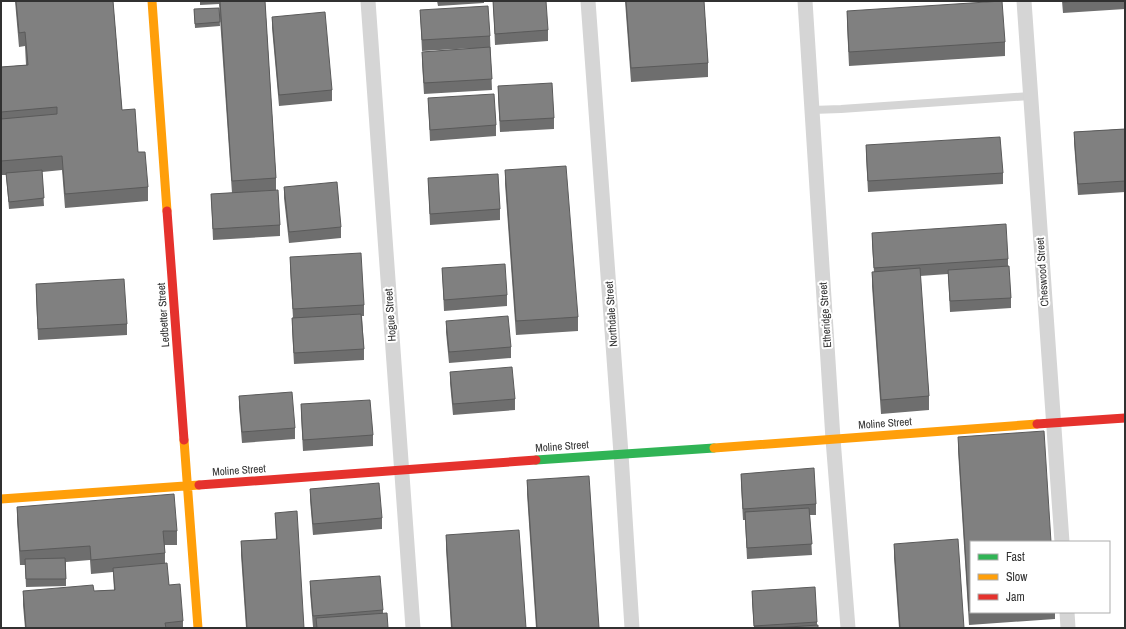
<svg xmlns="http://www.w3.org/2000/svg" width="1126" height="629" font-family="'Archivo Narrow',sans-serif">
<style>
.lines{fill:none;stroke-linecap:round;stroke-linejoin:round}
.lane{stroke:#d5d5d5;stroke-width:8}
.street{stroke:#d5d5d5;stroke-width:15}
.fast{stroke:#30b455;stroke-width:9}
.slow{stroke:#ff9f0a;stroke-width:9}
.jam{stroke:#e5322d;stroke-width:9}
.wall{fill:#6e6e6e}
.building{fill:#808080;stroke:#5a5a5a}
.labels{text-anchor:middle;stroke-width:4;stroke-linejoin:round;paint-order:stroke}
.street-label{font-size:11px;fill:#313131;stroke:#fff}
</style>
<rect width="100%" height="100%" fill="#fff"/>
<g class="lines">
<!-- lane -->
<path class="lane" d="M812,110L841,109L1030,96"/>
<!-- street -->
<path class="street" d="M368,1L413,628
M588,1L621,454L632,628
M805,1L833,439L848,628
M1024,1L1062,542
M1067,612L1068,628"/>
<!-- fast -->
<path class="fast" d="M536,460L714,448"/>
<!-- slow -->
<path class="slow" d="M152,1L167,211
M184,440L198,628
M714,448L1037,424
M1,499L199,485"/>
<!-- jam -->
<path class="jam" d="M167,211L184,440
M1037,424L1125,418
M199,485L536,460"/>
</g>
<!-- wall -->
<path class="wall" d="M15,1H113L122,110L138,152L148,187V201L65,208L62,170L42,172L44,206L9,209L6,175H1V67L26,65L25,46L19,47Z
M200,1H265L276,178V190L280,225V236L213,240L211,194L232,193L219,4L200,5Z
M437,1H484V3L438,6Z
M493,1L548,30V41L495,45Z
M625,1H704L708,63V77L631,82Z
M1062,1H1125V9L1063,13Z
M219,8L220,26L195,28L194,9Z
M420,10L490,36L492,90L424,94L422,63V52L474,48L422,51Z
M847,11L1005,42V56L849,66L847,25Z
M272,17L332,90V101L279,106L272,28Z
M498,86L554,118V129L500,132L498,97Z
M428,98L496,125V136L430,141Z
M1125,129V192L1078,195L1074,143V132Z
M866,145L1003,173V184L868,192L866,156Z
M505,170L578,317V331L516,335L505,184Z
M428,178L500,209V220L430,225Z
M284,187L341,227V238L289,243L284,198Z
M872,233L1008,259V266L1011,298V308L950,312L948,274L920,276L929,396V410L881,414L872,286V272H874L872,244Z
M290,257L364,305V316H362L364,349V360L294,364L292,329V318H293L290,268Z
M442,268L507,295V306L444,311Z
M36,284L127,324V335L38,340L36,295Z
M446,321L511,347V358L449,363L446,332Z
M450,372L515,399V410L453,415L450,383Z
M239,396L295,428V439L242,443L239,407Z
M301,404L373,435V446L303,451L301,415Z
M958,437L971,542V612H1055V619L969,625L958,451Z
M741,474L816,504V515H810L812,555L747,559L745,520H743L741,485Z
M527,480L599,628H536L527,494Z
M310,489L382,518V529L313,535L310,500Z
M17,507L177,531V545H165V563L169,585L183,621V628H25L23,605V591H94L114,590L113,572L91,574L90,560L66,562V586L26,587L25,565H20L17,521Z
M275,513L304,628H246L241,555V541L276,539Z
M446,535L526,628H451L446,549Z
M894,544L964,628H899L894,558Z
M310,581L383,610V613L388,628H316V627H313L310,592Z
M752,591L817,622V625L818,628H754L752,602Z"/>
<!-- building -->
<path class="building" d="M16,1H113L122,110L135,109L138,152H145L148,187L65,194L62,156L1,161V119L57,114V107L1,112V67L28,65L25,32L19,33Z
M220,1H265L276,178L232,181Z
M493,1H546L548,30L495,34Z
M626,1H704L708,63L631,68Z
M1002,1L1005,42L849,52L847,11Z
M1063,1H1078L1063,2Z
M488,6L490,36L422,40L420,10Z
M219,8L220,22L195,24L194,9Z
M325,12L332,90L279,95L272,17Z
M490,47L492,79L424,83L422,52Z
M552,83L554,118L500,121L498,86Z
M494,94L496,125L430,130L428,98Z
M1125,129V181L1078,184L1074,132Z
M1000,137L1003,173L868,181L866,145Z
M566,166L578,317L516,321L505,170Z
M42,170L44,198L9,202L6,173Z
M498,174L500,209L430,214L428,178Z
M337,182L341,227L289,232L284,187Z
M278,190L280,225L213,229L211,194Z
M1006,224L1008,259L874,268L872,233Z
M361,253L364,305L293,309L290,257Z
M505,264L507,295L444,300L442,268Z
M1009,266L1011,298L950,301L948,270Z
M920,268L929,396L881,400L872,272Z
M124,279L127,324L38,329L36,284Z
M361,314L364,349L294,353L292,318Z
M508,316L511,347L449,352L446,321Z
M512,367L515,399L453,404L450,372Z
M292,392L295,428L242,432L239,396Z
M370,400L373,435L303,440L301,404Z
M1044,431L1051,542H971V611H969L958,437Z
M814,468L816,504L743,509L741,474Z
M589,476L599,628H537L527,480Z
M379,483L382,518L313,524L310,489Z
M174,494L177,531H163L165,553L91,560L90,546L20,551L17,507Z
M809,508L812,544L747,548L745,512Z
M297,511L304,628H247L241,541L277,539L275,513Z
M519,530L526,628H452L446,535Z
M958,539L964,628H900L894,544Z
M65,558L66,579H26L25,559Z
M167,563L169,585L180,584L183,621L165,623L166,628H26L23,591L93,585L94,591L115,590L113,568Z
M380,576L383,610L313,616L310,581Z
M815,587L817,622L754,626L752,591Z
M387,613L388,628H317L316,618Z
M818,625V628H775Z"/>
<g class="labels">
<!-- street labels -->
<g class="street-label">
<text transform="translate(1042 272) rotate(-94)" y="4">Cheswood Street</text>
<text transform="translate(611 314) rotate(-94)" y="4">Northdale Street</text>
<text transform="translate(163 315) rotate(-94)" y="4">Ledbetter Street</text>
<text transform="translate(390 315) rotate(-94)" y="4">Hogue Street</text>
<text transform="translate(825 315) rotate(-94)" y="4">Etheridge Street</text>
<text transform="translate(885 423) rotate(-4)" y="4">Moline Street</text>
<text transform="translate(562 446) rotate(-4)" y="4">Moline Street</text>
<text transform="translate(239 470) rotate(-4)" y="4">Moline Street</text>
</g>
</g>
<!-- border -->
<rect width="1126" height="629" fill="none" stroke="#313131" stroke-width="4"/>
<!-- legend -->
<rect x="970" y="541" width="140" height="72" fill="#ffffff" stroke="#adadad"/>
<rect x="978" y="554" width="20" height="6" fill="#30b455" stroke="#adadad"/>
<text x="1006" y="561" font-size="12" fill="#313131">Fast</text>
<rect x="978" y="574" width="20" height="6" fill="#ff9f0a" stroke="#adadad"/>
<text x="1006" y="581" font-size="12" fill="#313131">Slow</text>
<rect x="978" y="594" width="20" height="6" fill="#e5322d" stroke="#adadad"/>
<text x="1006" y="601" font-size="12" fill="#313131">Jam</text>
</svg>
